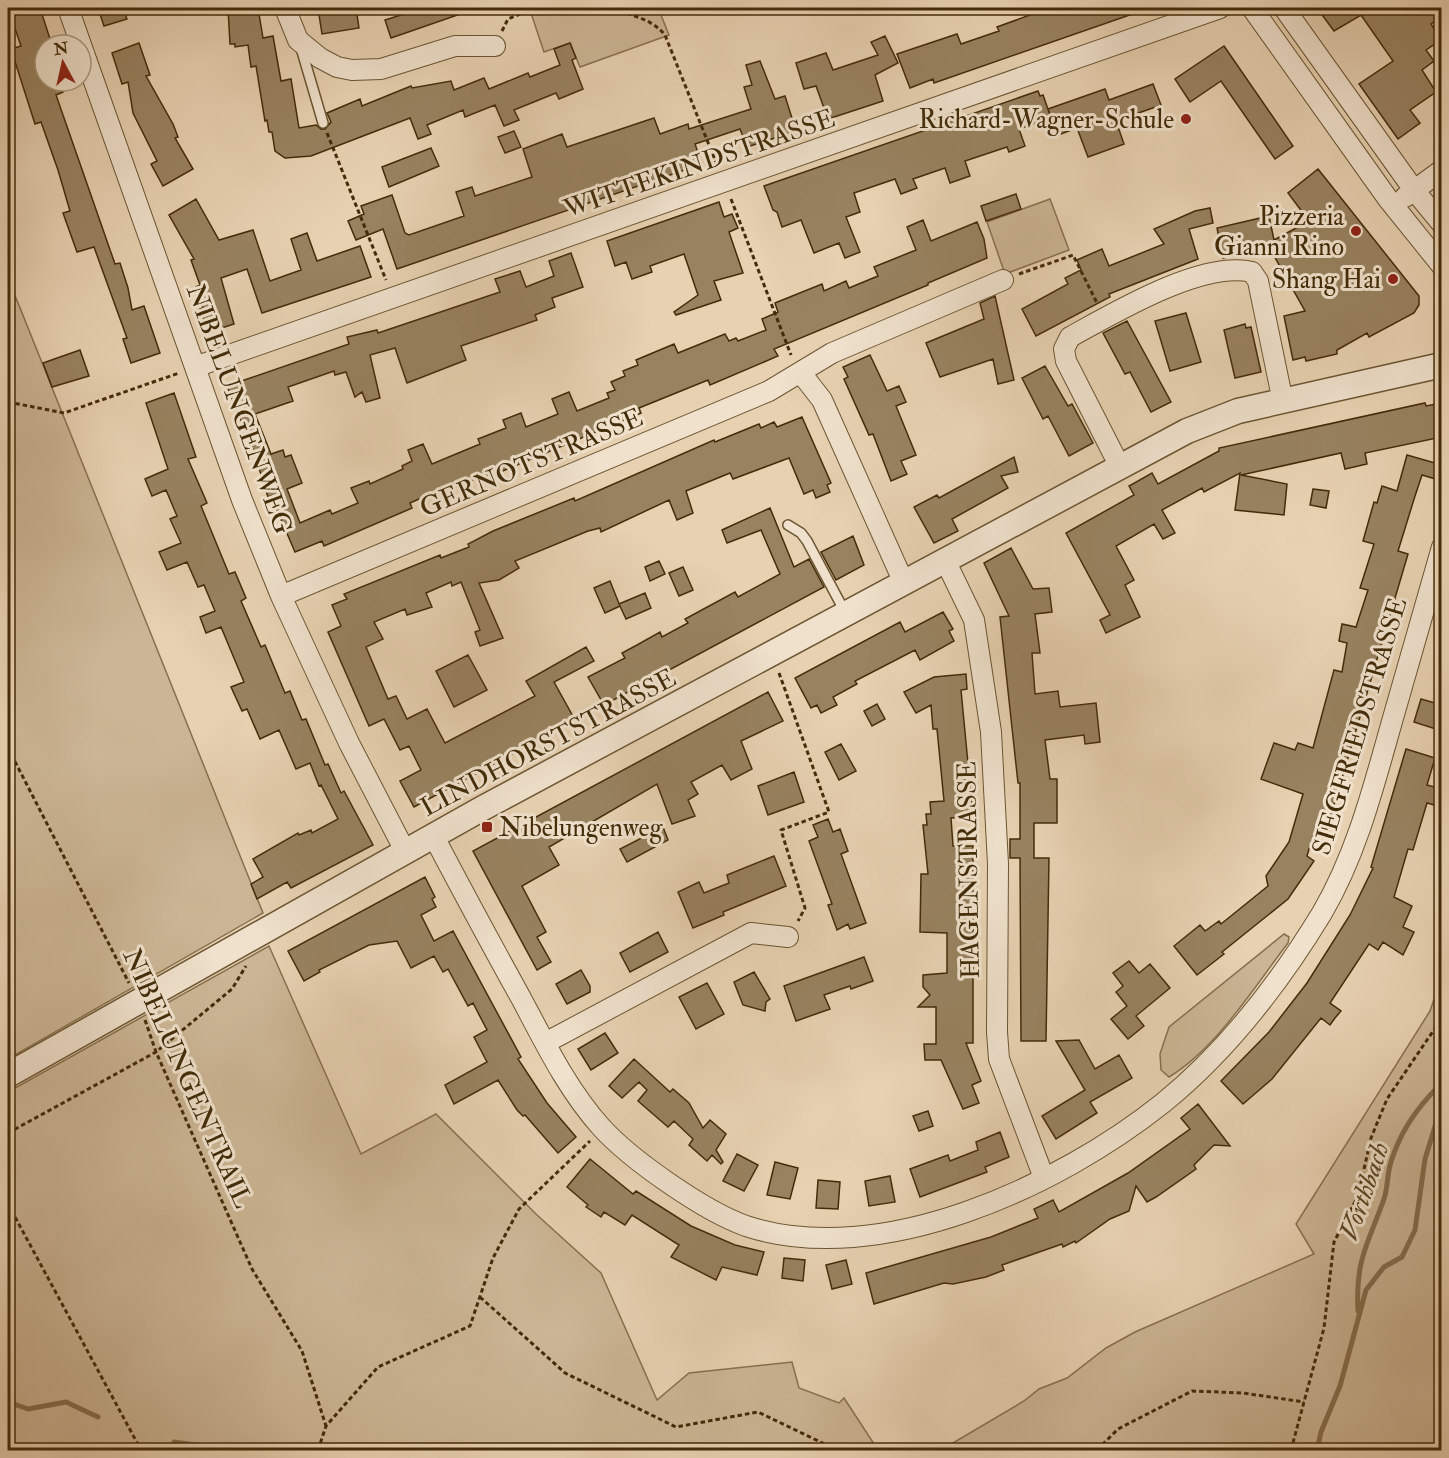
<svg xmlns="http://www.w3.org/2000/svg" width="1449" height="1458" font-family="'IM FELL Double Pica',serif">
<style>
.green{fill:#cbb594;stroke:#87704e;stroke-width:1.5}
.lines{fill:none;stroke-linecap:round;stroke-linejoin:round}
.stream{stroke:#846d4c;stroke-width:5}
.building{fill:#988260;stroke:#432c09;stroke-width:1.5}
.service-casing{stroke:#6c5533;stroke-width:12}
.minor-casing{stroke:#6c5533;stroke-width:22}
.tertiary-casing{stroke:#6c5533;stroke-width:27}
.path{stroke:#432c09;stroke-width:3;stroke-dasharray:4.5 3;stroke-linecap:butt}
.service{stroke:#efe1cc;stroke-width:9}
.minor{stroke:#efe1cc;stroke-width:20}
.tertiary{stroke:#efe1cc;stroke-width:24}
.poi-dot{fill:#8f2418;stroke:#efe1cc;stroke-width:2}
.labels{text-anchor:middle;stroke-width:6;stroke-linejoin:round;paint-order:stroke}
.poi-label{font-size:26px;fill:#432c09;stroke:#efe1cc;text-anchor:end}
.street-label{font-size:26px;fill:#432c09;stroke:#efe1cc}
.water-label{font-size:27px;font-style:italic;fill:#5e4725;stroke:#efe1cc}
</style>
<rect width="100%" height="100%" fill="#e7d1b1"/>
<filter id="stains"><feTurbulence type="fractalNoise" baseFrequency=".00333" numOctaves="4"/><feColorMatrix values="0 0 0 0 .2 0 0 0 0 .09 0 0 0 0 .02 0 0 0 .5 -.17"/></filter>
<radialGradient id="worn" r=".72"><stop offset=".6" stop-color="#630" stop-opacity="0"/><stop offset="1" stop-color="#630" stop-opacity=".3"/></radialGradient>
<!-- green -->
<path class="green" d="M546,8H669L659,10L669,35L580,67L570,43L544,52L531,13Z
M1050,199L1069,250L1005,274L987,222Z
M8,278L263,913L8,1059Z
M1284,934L1289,937L1288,943C1254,987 1217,1048 1169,1077L1161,1070L1160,1054L1169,1027Z
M269,946L361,1154L436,1114L537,1215L601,1273L657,1400L689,1373L792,1362L799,1388L839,1403L844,1398L878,1450H8V1092Z
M1441,979V1450H941L1024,1401L1039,1389L1067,1378L1106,1348L1135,1332L1314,1254L1296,1224L1430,1011Z"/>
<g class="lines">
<!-- stream -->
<path class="stream" d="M1358,1311C1355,1260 1368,1244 1384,1199C1388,1187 1387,1174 1391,1162C1400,1132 1416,1109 1437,1088
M8,1402L28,1409L66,1402L98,1417
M174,1442L231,1450
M1317,1450L1321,1432L1340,1386L1366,1290L1384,1267L1402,1257L1415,1230L1425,1159L1437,1120L1438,1088L1442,1073"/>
</g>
<!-- building -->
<path class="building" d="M8,8H40L52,45H45V81H59L63,92L56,95L115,264L120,263L128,288L132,310L144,306L160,353L131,363L123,339L127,338L94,247L77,252L63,213L70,211L58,170L41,122L35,124L11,49L21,46Z
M98,8H123L127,19L104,26Z
M228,8H258L263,38L273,36L281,81L291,79L299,128L316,125L321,129H325L331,122L327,113L360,99L362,106L411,86L412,88L451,81L454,90L484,78L489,89L528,73L530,77L560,65L554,49L570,43L576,58L572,60L583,89L559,99L556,93L514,110L519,120L504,126L495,105L465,117L463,110L427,125L431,134L418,139L410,118L311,156L285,158L275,151L272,132H269L267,120L265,121L256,66L251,67L248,45L235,47V44H230Z
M318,8H356L359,28L322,34Z
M402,8H472V10L391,38L385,20L404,14Z
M1049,8L1144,10L934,83L933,79L910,88L897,54L957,34L961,44L999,31L997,27Z
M1317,8H1412L1418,15L1429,8H1442V16L1431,24L1441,40L1426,50L1434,61L1422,70L1436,92L1410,110L1420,123L1398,139L1359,84L1393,61L1361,15L1334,31Z
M885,36L898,63L875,75L883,101L828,119L816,86L804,89L796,63L826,53L833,70L878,55L871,42Z
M139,43L150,75L146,76L173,124L178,137L175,138L193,169L163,186L151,164L157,161L133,113L128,82L122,84L112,53Z
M1224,46L1293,146L1275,159L1221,81L1190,102L1175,79Z
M760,61L775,99L785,96L796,131L747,147L740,129L695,144L702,164L397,269L383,229L356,240L348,221L364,214L361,206L392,195L405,233L409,235L464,216L456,192L472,187L475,196L532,177L523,149L562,134L567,147L654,118L660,134L688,124L689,129L751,109L744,87L752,85L746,65Z
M1153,84L1161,105L1116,121L1124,144L1088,157L1077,128L1058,135L1048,109L1105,89L1109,100Z
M1038,91L1040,96L1043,95L1051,118L1019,129L1025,146L1009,152L1007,147L965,161L970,176L950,183L945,168L913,179L917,188L901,194L895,179L854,193L860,212L846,217L860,252L845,258L839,243L814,253L801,220L782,227L777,212L773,210L764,186Z
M514,131L521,147L505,153L498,137Z
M431,148L439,166L389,187L382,167Z
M1318,169L1419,296V305L1414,313L1369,337L1367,333L1337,350V354L1306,361L1305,357L1293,360L1284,316L1305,311L1269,247L1223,258L1217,228L1269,216L1274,240L1309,221L1288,193Z
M1016,194L1021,209L986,221L981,206Z
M196,199L219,240L253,230L270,281L301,270L291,239L307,233L317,261L360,246L371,277L262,313L247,269L221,278L234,324L209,332L200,309L203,308L196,287L200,285L191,260L194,259L169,215Z
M719,202L724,217L732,214L738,228L729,232L743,273L714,281L721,300L676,315L674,312L698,295L684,254L650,266L652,272L632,279L626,262L615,266L607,241Z
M1210,208L1213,223L1189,229L1198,259L1109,294L1110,297L1036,336L1022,309L1068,284L1065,278L1081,270L1077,260L1102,249L1109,266L1164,244L1154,229L1195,211Z
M923,220L931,241L977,222L984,239L987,258L928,283V285L774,349L778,356L710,385L708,380L639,408L641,413L493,475L485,478L484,475L443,492L442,489L410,503L412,508L324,546L322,541L295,552L271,496L268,497L254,452L227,386L349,344L347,337L377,330L378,333L500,292L495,279L520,271L526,287L554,276L549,261L571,253L583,287L552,298L555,307L535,315L537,320L461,346L466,360L407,383L395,348L370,355L380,398L366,402L362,392L355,397L346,372L335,375L334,371L288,387L293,401L255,414L271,454L283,450L285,457L291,455L302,483L287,489L300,523L330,510L332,514L358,503L351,488L369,481L370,484L403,469L402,466L412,461L408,450L423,444L432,464L480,444L478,439L506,428L503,420L521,413L526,427L558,414L552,399L569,392L577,411L609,398L607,393L615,390L611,382L625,376L623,371L638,365L636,360L674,344L678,353L725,334L729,341L736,338L738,341L766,330L762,319L778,312L775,303L822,284L824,291L846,281L849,288L878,276L874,267L916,250L907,227Z
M995,296L1014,380L998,384L993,359L940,377L926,343L984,319L980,303Z
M1186,313L1201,362L1170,371L1155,321Z
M1127,321L1171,402L1151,412L1130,372L1125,374L1103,333Z
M1245,324L1246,328L1251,327L1261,372L1235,378L1224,330Z
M80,350L89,376L52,387L43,363Z
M870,355L887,391L899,386L906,402L896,406L916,455L901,461L907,474L891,481L873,434L869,435L844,379L848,377L843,367Z
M1045,366L1068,406L1072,404L1093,443L1069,456L1048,416L1043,419L1022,378Z
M174,393L196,457L188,459L207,503L201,506L229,574L235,572L246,598L241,601L261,647L265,645L285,693L290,691L302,720L306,719L325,765L328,764L341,793L344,791L373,845L291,888L287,882L257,899L251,884L263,877L253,859L298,833L299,835L311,830L312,833L338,819L321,785L319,786L310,763L296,769L279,730L260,739L247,709L242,711L231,687L244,682L221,627L206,633L200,617L215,611L204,585L198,587L187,562L167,570L159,552L181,543L170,519L177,516L166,490L152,496L145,479L168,469L146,403Z
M1425,403L1426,406L1442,403V437L1365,453L1367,464L1345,469L1341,453L1241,475L1287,484L1284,515L1235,510L1240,473L1204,492L1202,488L1162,510L1175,533L1163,539L1154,524L1116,546L1134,580L1125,585L1140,617L1106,633L1100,620L1110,615L1066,533L1134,495L1129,486L1152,473L1158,484L1219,451V448Z
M802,417L831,483L827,485L830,492L816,498L813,490L804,494L789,458L733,479L730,473L686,491L693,513L677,520L669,500L601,532L600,528L588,531L515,561L519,568L499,580L479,583L503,638L480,646L475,632L480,630L461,582L452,586L451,582L426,593L432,607L407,615L405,609L374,622L383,639L366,647L388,699L396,696L407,719L427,709L445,743L535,696L526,681L586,647L594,661L554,682L575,720L414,807L400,781L421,770L409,746L400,750L384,719L369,726L328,632L341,626L332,605L347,599L344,594L440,555L441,558L469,547L468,544L493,531L574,498L575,501L714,440L715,442L759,424L761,428L774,422L777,427Z
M1407,455L1442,465V481L1422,475L1415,496L1398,551L1408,554L1327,829L1316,826L1307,856L1314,861L1288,899L1222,952L1224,954L1197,975L1174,946L1200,925L1205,931L1219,921L1221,924L1268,886L1266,876L1289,842L1303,794L1261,779L1274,743L1295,750L1298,743L1313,748L1334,670L1342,672L1347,643L1339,641L1342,624L1356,627L1368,590L1360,588L1374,544L1363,541L1374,502L1377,503L1382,486L1397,491Z
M1014,457L1018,472L1001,476L1008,488L952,519L958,531L934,543L914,507L937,495L939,498Z
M1313,489L1329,491L1326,508L1310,505Z
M770,508L794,567L809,559L824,587L604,705L588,677L625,658L622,653L637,645L660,632L662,637L688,623L685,619L735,592L738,597L780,574L761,530L727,543L722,530Z
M853,536L864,565L836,580L821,552Z
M1011,548L1033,589L1049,588L1052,612L1035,614L1040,653H1032L1035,694L1058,691L1060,707L1096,703L1100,742L1085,744L1084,735L1045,740L1050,779H1057V823H1034V858H1049L1046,1041H1021L1020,858H1010V839H1020V783H1018L1000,617L1009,616L984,563Z
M659,561L665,574L650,581L645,567Z
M683,567L693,590L679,596L669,573Z
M610,581L620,606L605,613L594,588Z
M645,593L651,608L626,619L619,604Z
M943,612L953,629L949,631L954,641L920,660L915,650L855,681L857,684L833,697L837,705L821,713L817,705L811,708L795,678L900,622L905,632Z
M468,655L487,690L454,707L436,671Z
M966,674L967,689L961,690L973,816L951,818L953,846H973V1043H966L981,1081L972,1085L979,1103L963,1109L941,1060H925L924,1044H936V1007H918L930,995L923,987V975L947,973V933L920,932L921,874H928L923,825H927L926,814H931L930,802L944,801L937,729H933L931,705L916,713L904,692L934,677Z
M768,692L783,721L741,741L752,769L731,780L722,765L691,782L698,794L688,800L695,816L672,824L657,784L549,847L559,865L522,886L546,932L537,937L551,962L537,970L473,851Z
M1421,699L1442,705V731L1414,722Z
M877,704L885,719L872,726L864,711Z
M841,744L856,771L839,780L825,752Z
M1406,749L1435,758L1427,785L1442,789L1438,806L1427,803L1413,850L1408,849L1394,897L1412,906L1403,927L1414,932L1403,955L1383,942L1378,950L1369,944L1330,1003L1341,1011L1335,1018L1330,1025L1321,1018L1272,1079L1243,1104L1221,1081L1269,1032L1307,983L1350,915L1373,868L1371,867Z
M794,772L804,802L768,815L758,786Z
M828,819L833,832L840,829L848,851L841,854L866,923L850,929L848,924L837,930L828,905L832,904L809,841L818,837L813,825Z
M663,827L668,840L627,862L620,849Z
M774,856L786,886L723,912L724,915L693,928L678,892L699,882L704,893L729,883L727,875Z
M425,877L435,897L432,899L436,907L421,915L434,941L453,931L521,1057L518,1059L547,1103L576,1137L558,1153L525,1115L523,1116L517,1110L498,1080L454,1104L445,1085L487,1062L474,1037L487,1030L473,1003L468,1006L448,969L443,972L434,956L411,968L397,941L369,945L319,970L320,972L304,981L288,951Z
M658,932L668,952L630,972L620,953Z
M864,957L873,981L851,989L850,986L824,995L830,1009L796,1021L784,986Z
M1129,961L1139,973L1150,964L1170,988L1136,1016L1144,1026L1128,1039L1111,1019L1127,1006L1116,992L1123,986L1113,973Z
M581,970L590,986V992L567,1004L556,984Z
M754,972L770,999L766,1002L765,1011L743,1005L734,982Z
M707,983L724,1014L696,1029L679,997Z
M605,1033L618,1053L591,1070L578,1049Z
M1079,1040L1095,1069L1119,1055L1132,1078L1090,1102L1097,1113L1056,1139L1042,1116L1085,1090L1056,1041Z
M634,1059L670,1092L673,1089L689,1103L703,1128L710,1120L726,1134L716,1150L723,1162L721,1164L712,1155L707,1161L689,1145L693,1139L674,1121L668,1127L638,1101L647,1090L639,1082L622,1098L609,1086Z
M1198,1104L1230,1146L1214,1145L1194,1165L1196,1169L1156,1197L1147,1202L1136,1186L1129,1211L1110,1219L1076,1243L1075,1241L1063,1247L1062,1244L1002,1265L1004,1270L986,1277L953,1284L944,1283L874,1304L866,1273L991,1237L1038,1218L1034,1209L1053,1200L1059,1212L1128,1173L1190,1129L1181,1118Z
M928,1111L933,1126L919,1131L913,1116Z
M1000,1132L1009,1157L985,1167L987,1172L920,1197L910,1169L948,1155L950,1161L978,1150L976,1142Z
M737,1154L758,1165L744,1191L723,1181Z
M590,1159L633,1194L636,1191L691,1226L735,1245L764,1252L757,1275L722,1267L716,1280L671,1257L679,1245L632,1215L625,1225L604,1212L601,1217L586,1207L588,1205L567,1187Z
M775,1162L798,1168L790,1199L767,1195Z
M890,1176L895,1202L869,1206L865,1181Z
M818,1180L840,1182L838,1209L816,1208Z
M784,1258L805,1260L803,1281L782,1278Z
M846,1260L852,1284L832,1289L826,1265Z"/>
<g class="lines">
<!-- service casing -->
<g class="service-casing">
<path id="service" d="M301,48L323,123
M788,525L801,533L807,541L845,612"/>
</g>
<!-- minor casing -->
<g class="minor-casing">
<path id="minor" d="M68,8L242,500L281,596L349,743L405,851
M285,8L298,40L320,58L337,67L352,70L381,69L455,46H495
M1252,8L1388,199L1442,266
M1284,8L1414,190L1442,224
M1405,197L1442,170
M195,367L1220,8
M801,373L822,400L904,583
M1120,467L1066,361L1064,349L1070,337C1114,313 1202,260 1252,272L1258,281L1283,402
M945,560L974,620L991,732L998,864L997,1032L999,1059L1044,1178
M281,596L769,391L832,353L1003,280
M433,835C462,890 491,944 521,998C545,1043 567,1089 601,1127C631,1160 704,1211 746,1226C880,1270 1059,1186 1163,1103C1226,1052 1280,982 1322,913C1356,855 1373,789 1391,725C1408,666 1425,607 1442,547
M545,1043L751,933L788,937"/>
</g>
<!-- tertiary casing -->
<g class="tertiary-casing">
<path id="tertiary" d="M8,1075L483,808L1187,431L1238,411L1442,365"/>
</g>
<!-- path -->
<path class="path" d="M605,8C627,14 650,17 665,35L717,165
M502,31L508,19L535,8
M327,133L386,280
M731,199L791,355
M1019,274L1073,255L1097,303
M8,402L64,413L179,373
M779,673L829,812L781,830L805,908L798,921
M8,748L129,983
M145,1020L156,1052L252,1269L302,1351L326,1426
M8,1133L156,1052L232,989L246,966
M8,1204L141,1450
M480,1297L565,1373L676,1427L758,1412L837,1450
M318,1450L326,1426L378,1367L470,1326L493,1258L519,1209L590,1141
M1097,1450L1118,1429L1192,1391L1243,1393L1304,1402
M1291,1450L1324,1328L1334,1242L1358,1196L1371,1138L1387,1099L1442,1018"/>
<!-- service -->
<use href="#service" class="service"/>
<!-- minor -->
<use href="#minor" class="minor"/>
<!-- tertiary -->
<use href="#tertiary" class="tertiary"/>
</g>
<!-- markers -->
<g class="poi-dot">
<circle cx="1186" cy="119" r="6"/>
<circle cx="1356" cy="231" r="6"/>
<circle cx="1393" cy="279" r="6"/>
<rect x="481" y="821" width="12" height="12" rx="3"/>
</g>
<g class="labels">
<!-- poi labels -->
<g class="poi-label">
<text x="1174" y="128">Richard-Wagner-Schule</text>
<text x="1344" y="225">Pizzeria<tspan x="1344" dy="30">Gianni Rino</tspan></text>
<text x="1381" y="288">Shang Hai</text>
<text x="499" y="836" text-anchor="start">Nibelungenweg</text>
</g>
<!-- street labels -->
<g class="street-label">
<text transform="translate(699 163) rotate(-19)" y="9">WITTEKINDSTRASSE</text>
<text transform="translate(240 409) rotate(70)" y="9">NIBELUNGENWEG</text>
<text transform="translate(531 462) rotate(-23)" y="9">GERNOTSTRASSE</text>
<text transform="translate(1359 726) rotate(-73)" y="9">SIEGFRIEDSTRASSE</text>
<text transform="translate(548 742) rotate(-28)" y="9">LINDHORSTSTRASSE</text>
<text transform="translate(968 870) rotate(-91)" y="9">HAGENSTRASSE</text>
<text transform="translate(188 1078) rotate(66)" y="9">NIBELUNGENTRAIL</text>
</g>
<!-- water labels -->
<g class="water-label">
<text transform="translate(1364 1191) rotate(-71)" y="9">Vorthbach</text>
</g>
</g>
<!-- margin -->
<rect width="1449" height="1458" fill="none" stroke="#e7d1b1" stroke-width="30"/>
<rect x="9" y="9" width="1431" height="1440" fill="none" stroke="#432c09" stroke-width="3"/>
<rect x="15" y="15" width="1419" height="1428" fill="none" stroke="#432c09" stroke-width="1.5"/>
<!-- north arrow -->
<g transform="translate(63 63) rotate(352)"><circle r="28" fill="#efe1cc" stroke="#aa997e" stroke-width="1.5"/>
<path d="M0-4.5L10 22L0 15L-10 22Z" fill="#8f2418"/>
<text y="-9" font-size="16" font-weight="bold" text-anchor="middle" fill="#432c09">N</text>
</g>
<rect width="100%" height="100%" filter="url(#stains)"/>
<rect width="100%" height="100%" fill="url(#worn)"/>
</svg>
